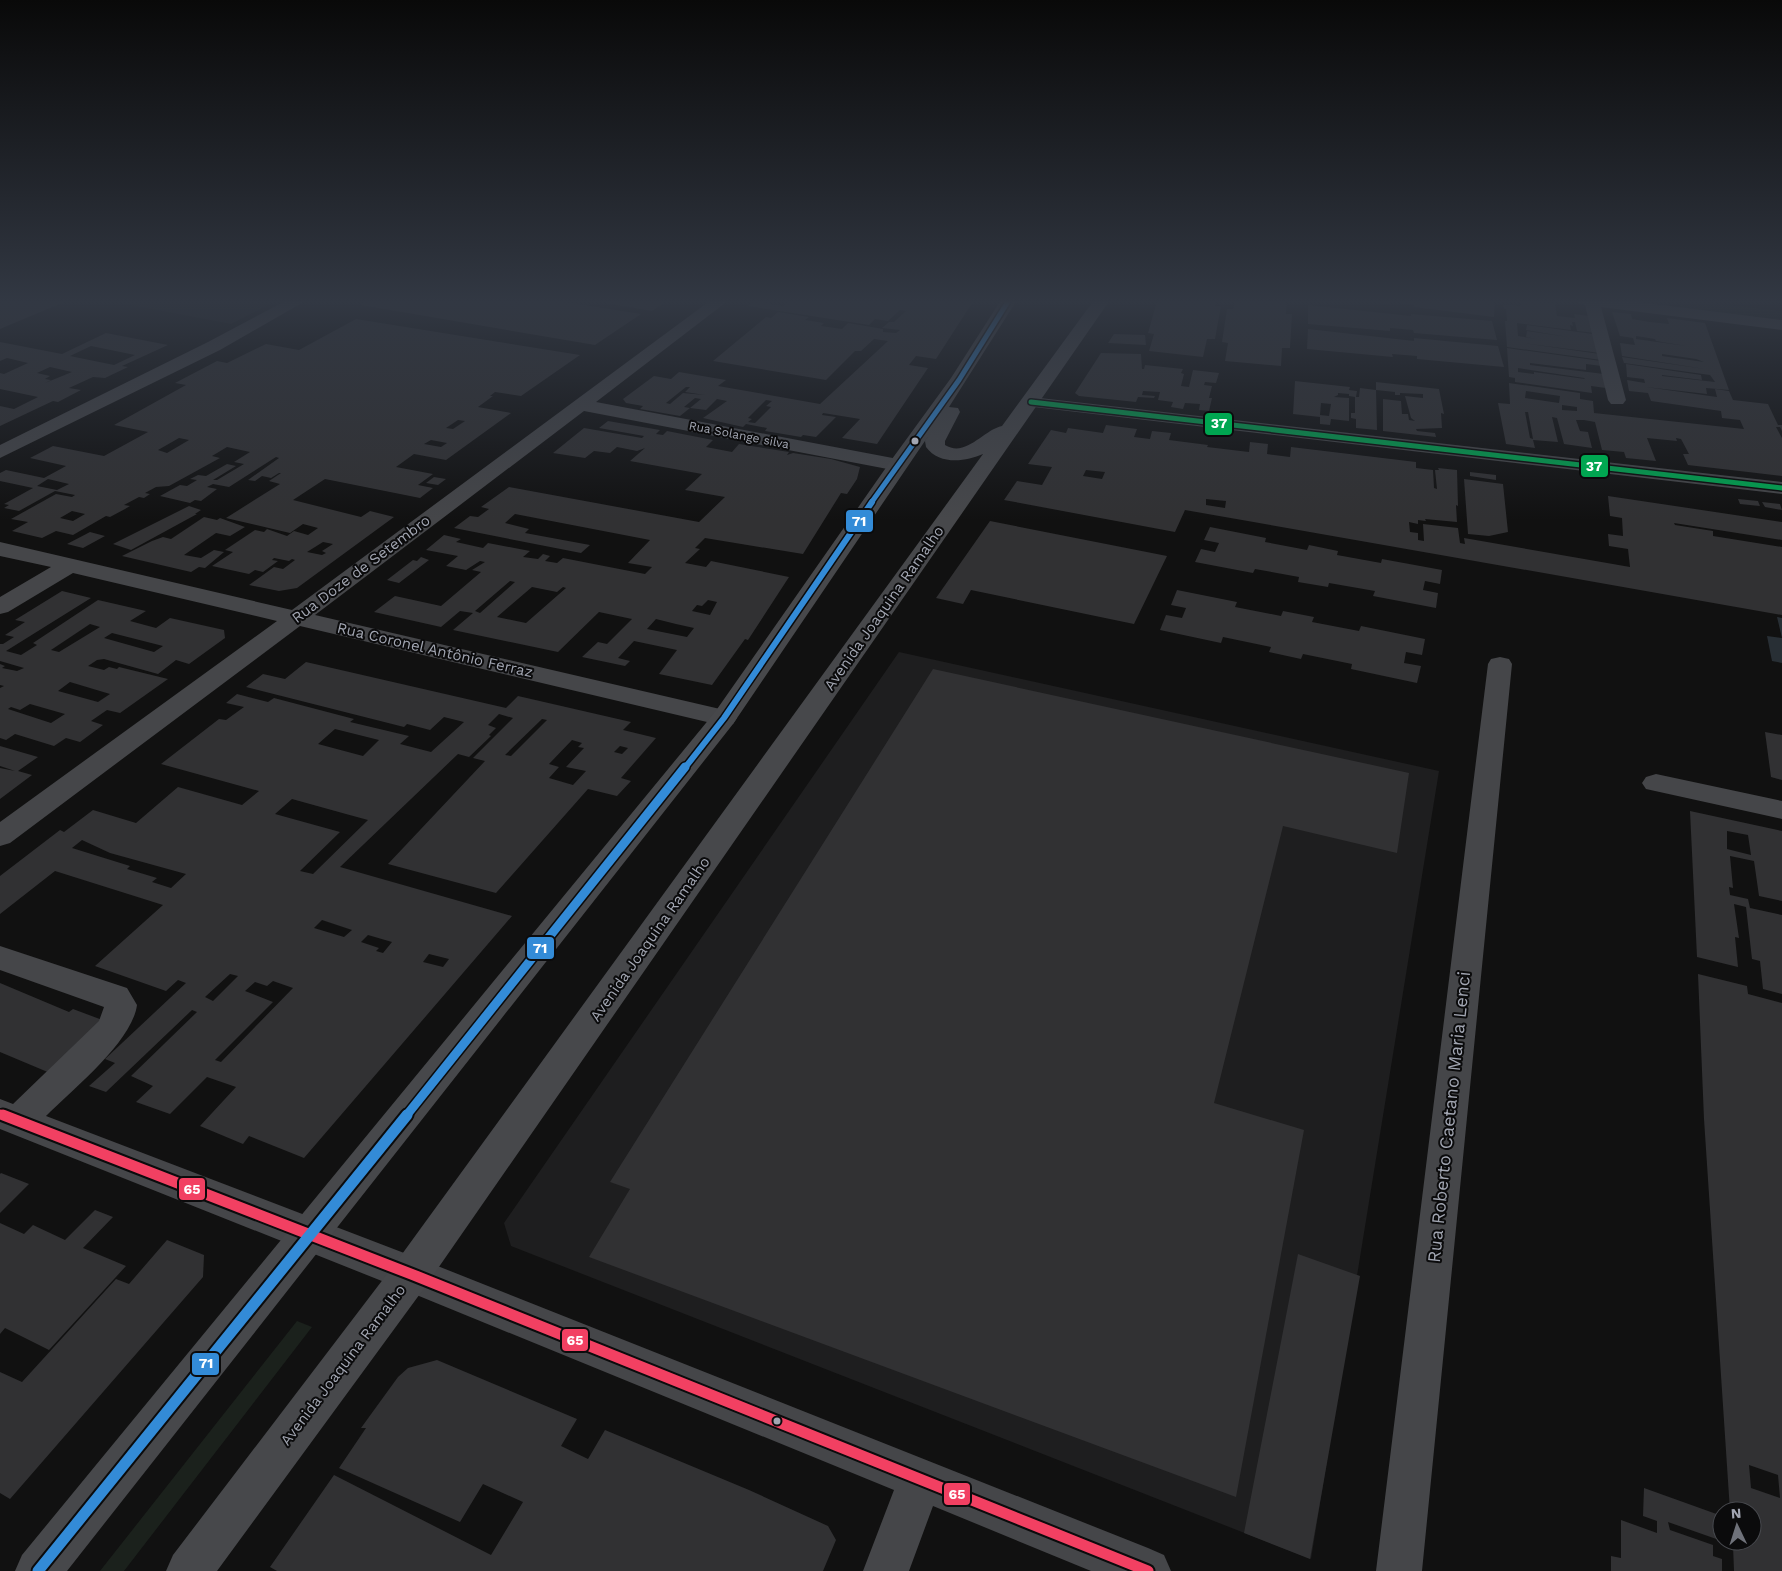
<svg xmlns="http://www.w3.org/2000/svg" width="1782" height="1571" font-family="'Work Sans',sans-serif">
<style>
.built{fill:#1e1e1f}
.green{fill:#1b211c}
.water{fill:#282f35}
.building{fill:#313133;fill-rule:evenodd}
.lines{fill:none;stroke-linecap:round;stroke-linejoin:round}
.minor{fill:#454649;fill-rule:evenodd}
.major{fill:#47484b;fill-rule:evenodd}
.bus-1-casing{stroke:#0b0b0c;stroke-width:8}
.bus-2-far1-casing{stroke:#0b0b0c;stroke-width:12}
.bus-2-casing{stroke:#0b0b0c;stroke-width:15}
.bus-3-far3-casing{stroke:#0b0b0c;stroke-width:8}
.bus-3-far2-casing{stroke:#0b0b0c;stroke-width:9}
.bus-3-far1-casing{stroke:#0b0b0c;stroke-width:12}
.bus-3-casing{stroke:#0b0b0c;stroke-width:15}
.bus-1{stroke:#00a651;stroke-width:5}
.bus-2-far1{stroke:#f24062;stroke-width:9}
.bus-2{stroke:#f24062;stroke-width:11}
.bus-3-far3{stroke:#338bd7;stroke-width:5}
.bus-3-far2{stroke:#338bd7;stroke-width:6}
.bus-3-far1{stroke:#338bd7;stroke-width:9}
.bus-3{stroke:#338bd7;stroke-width:11}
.bus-dot{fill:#a2a6b2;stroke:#0b0b0c;stroke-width:2}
.labels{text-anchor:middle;stroke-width:4;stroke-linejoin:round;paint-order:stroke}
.far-street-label{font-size:12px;fill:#a2a6b2;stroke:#0b0b0c}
.street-label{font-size:15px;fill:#a2a6b2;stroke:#0b0b0c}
.near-street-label{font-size:18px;fill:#a2a6b2;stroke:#0b0b0c}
.line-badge{stroke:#0b0b0c;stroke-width:2}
.badge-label{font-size:14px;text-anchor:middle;font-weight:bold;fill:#fff}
</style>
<rect width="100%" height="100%" fill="#111"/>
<!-- built -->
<path class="built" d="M105,300H278L231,324Z
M899,652L1439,771L1311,1559L511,1246L504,1223Z"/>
<!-- green -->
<path class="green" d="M1680,300L1782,311V320L1681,308Z
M297,1321L312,1327L124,1571H100Z"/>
<!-- water -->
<path class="water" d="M1777,617L1782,618V663L1772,661L1767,636L1782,638Z"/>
<!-- building -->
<path class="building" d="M0,300H69L0,329Z
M369,300H553L641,314L595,345L361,305Z
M588,300H668L652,311Z
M789,300H974L936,359L916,356L909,365L928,368L877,444L842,438L860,419L823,413L822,415L836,417L816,437L803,435L801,437L765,431L767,428L746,424L743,427L703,418L727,401L717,399L706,410L690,408L701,399L695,398L684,407L690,408L680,416L640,409L643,406L626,403L623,399L654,376L671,379L679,372L726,380L718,386L820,404L888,341L874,339L861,351H855L826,380L713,361L766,317L771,318L778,312L809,317L805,320L824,323L821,326L842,329L848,323L883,329V332L896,333L900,330L882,328L889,322H894L906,311L900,310L888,321L875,319L869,325L748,306L754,301L783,306ZM686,387H690L685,392L705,395L683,393L670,404L666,403ZM766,400L772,401L766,406L771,407L755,423L748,422L752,419L748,418Z
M1216,300L1215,306H1221L1215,339H1207L1203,357L1149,351L1154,334L1148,333L1157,301Z
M1235,300H1287L1286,314H1292L1290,348H1282L1281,366L1225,361L1228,343L1222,342L1227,309H1233Z
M1363,300H1495L1494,317L1414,307V305L1391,302V305Z
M1521,300L1555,304L1557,316L1575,318L1574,314L1589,316L1595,333L1577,331L1575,322H1572L1573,326L1570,325L1571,330L1517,323L1518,336L1536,339L1526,337L1527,331L1568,337L1526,330L1527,325L1593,334L1600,353L1522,343L1600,354L1601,360L1507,347L1505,321H1507L1506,309H1504L1503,304L1520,306Z
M1308,305L1411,316V314L1492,321L1497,340L1414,333L1413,330L1390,328V331L1308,324Z
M1612,312L1631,314L1632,319L1650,322L1669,324L1667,318L1705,323L1729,390L1706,388L1707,394L1646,387L1717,397L1715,389L1729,391L1733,400L1768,404L1778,425H1782V431L1780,427H1776L1782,438V476L1688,465L1683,454H1689L1681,439L1676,438L1677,441L1647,438L1656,461L1626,458L1624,452L1602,450L1595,422L1584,420H1576L1580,431L1588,432L1592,448L1564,444L1557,418L1552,417L1558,442L1533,440L1535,448L1506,444L1498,403L1510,404L1509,383L1580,393V399L1593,401L1594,413L1744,429L1740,420L1722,418L1721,411L1651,401L1648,393L1629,391L1627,380L1645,383L1644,379L1627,377L1626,364L1701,375L1702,380L1662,375V376L1715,382L1710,375L1624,363L1622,357L1705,369L1622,356L1620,343L1635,345L1633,338L1620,336ZM1636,336L1655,339L1656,341L1686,346L1636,339ZM1662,354L1696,359L1704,362L1662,356ZM1526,391L1560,396L1559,403L1525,398ZM1562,405L1577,407V411L1562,410ZM1525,412H1528L1533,439L1530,438Z
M356,319L580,355L521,396L495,392L490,396H493L478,407L511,413L446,460L414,454L396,467L433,474L418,485L433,488L420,498L325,479L293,500L361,517L370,511L394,517L297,588L279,591L249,585L274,567L283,569L295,560L292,559L289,561L274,558L272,560L278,561L263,572L255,570L249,574L212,566L233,552L225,550L255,530L264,532L267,529L287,536L294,531L308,535L318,528L303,524L290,533L226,518L280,484L269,481L281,473H279L271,478L262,476L255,481L248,480L279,458L276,457L229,487L213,484L207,487L217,489L201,501L195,500L190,503L160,496L180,485L187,486L197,480L190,479L198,475L206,476L227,464L236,466L213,480H217L244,464L234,462L250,452L227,447L212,456L220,458L169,486L156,487L145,493L150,494L144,498L139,497L124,505L130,506L125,509L110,517L106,516L73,535L56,531L42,538L12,531L28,522L11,519L56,494L72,497L75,495L55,491L19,511L4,508L9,505L4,504L33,488L0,481V473L6,470L44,478L66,466L30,458L53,446L104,456L148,432L114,425L186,385L175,383L217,361L227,363L266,344L299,350ZM458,420L465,421L453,429L446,428ZM179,438L189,440L167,453L158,450ZM431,440L447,443L441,447L424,444ZM48,479L69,484L57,490L37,486ZM72,511L85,514L73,521L60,518ZM323,542L333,544L322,551L326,553L322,555L307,552Z
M1308,329L1414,341V338L1498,346L1504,367L1417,359V356L1392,354L1393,357L1307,349Z
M106,333L168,345L122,366L128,367L105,378L93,377L69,388L81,390L58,402L53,401L0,426V406L14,409L38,397L0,389V373L4,374L28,363L7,358L0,361V342L62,354ZM91,346L135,355L114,365L70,356ZM50,367L72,372L45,383L51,380L45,379L50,376L37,373Z
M1114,334L1145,335L1146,345L1108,343Z
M1507,348L1601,361L1602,366L1586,364V370L1530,363V365L1604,374L1606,388L1591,386L1592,393L1515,382V378L1509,377ZM1518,368L1584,378L1585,379L1534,372V374L1518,372Z
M1101,353L1141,354L1142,369H1144L1145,365L1183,369L1181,373L1184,374L1181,386L1189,387L1193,370L1219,373L1216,383L1205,382L1204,385L1212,386L1209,398H1212L1209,411L1199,410L1200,404L1185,403L1183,409L1171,407L1173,402L1158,400L1160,392L1143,391L1142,395L1155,396L1154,398L1138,397L1136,402L1079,396L1075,393Z
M1295,381L1350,387L1349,390L1357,391L1356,397H1359L1360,388L1376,390L1377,430L1356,428V419L1351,418V413H1355V397L1349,396V394L1338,393V395L1334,397L1349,398V421L1331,419L1330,425L1320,424V417L1293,414ZM1321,403L1331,404L1329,416L1320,415Z
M1376,382L1439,389L1444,414L1441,413L1442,428L1416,429L1417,431L1435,433L1436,437L1383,431V399L1401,401L1402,414H1408L1409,420L1415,421L1411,418L1405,396L1423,398V394L1400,393V395H1395V392L1376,390Z
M608,421L660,430L656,434L663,435L667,431L713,440L706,447L732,452L739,444L789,452L787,455L793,453L831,459L860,467L857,479L847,494L841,493L803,554L705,538L695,548L700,549L685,563L706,567L711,561L789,577L748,640L745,639L712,685L659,674L677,650L634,641L618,658L630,661L625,666L582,657L598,642L607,644L632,619L599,612L558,652L453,630L473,613L460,611L441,627L374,612L395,596L441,606L481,572L472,570L485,562L480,561L466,570L446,566L458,556L426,550L444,535L461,539L456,542L483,548L488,543L530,551L523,557L538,559L543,554L550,556L545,561L557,563L563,558L645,574L652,567L628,563L650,540L515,514L505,523L529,529L525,533L590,545L581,553L454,528L470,516L478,517L489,509L481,507L509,487L699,522L725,497L685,490L702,474L630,461L645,448L637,451L617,447L610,453L594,451L585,458L553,453L584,428L642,438L644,436L599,428ZM510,581L515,582L480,613L475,611ZM532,587L557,592L563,587L566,588L526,623L497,617ZM708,600L717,602L710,615L692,611L697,605L702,606ZM656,619L676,624L694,628L687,637L647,629Z
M1106,425L1137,429L1134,437L1150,439L1152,431L1171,433L1169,440L1208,445L1207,447L1249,452L1250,442L1268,444L1267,454L1290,457L1291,447L1416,462V468L1433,470L1434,488L1437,489L1435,470H1439L1438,468L1457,470L1458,506L1456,505L1457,522L1425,519L1426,521L1418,520V524L1409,522L1410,532L1418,533V540L1424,541L1423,524L1458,528L1460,543L1465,544L1464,538L1630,567L1628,549L1609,546L1608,534L1623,536L1622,518L1610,516L1608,496L1782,522V540L1674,523L1675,525L1713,531V536L1782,547V615L1185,510L1175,532L1004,500L1017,481L1042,485L1052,467L1028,464L1051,430L1066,433L1068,428L1103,433ZM1086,470L1105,472L1102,479L1083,476ZM1206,499L1226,501L1225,508L1206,505Z
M1470,472L1496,475V480L1470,476Z
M434,477L446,479L438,485L426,483Z
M1464,479L1503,484L1508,532L1489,536L1468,534Z
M1738,499L1758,501L1760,506L1740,504Z
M1762,502L1780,504L1782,510L1765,507Z
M189,506L201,510L195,514H197L131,550L113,544Z
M204,517L217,520L220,518L245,527L230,536L216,533L184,555L201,558L214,550L224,552L205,568L199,567L191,572L122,556L152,541L163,537L171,539Z
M990,521L1167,556L1134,624L971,590L963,604L936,598Z
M1210,527L1266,538L1265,542L1307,550L1309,545L1338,551L1337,555L1381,563L1382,559L1442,570L1440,584L1425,581L1423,590L1438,593L1436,608L1373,596L1375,591L1329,583L1328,587L1298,582L1299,577L1255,569L1253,573L1195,562L1201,549L1215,552L1219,543L1204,540Z
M90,532L105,536L83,548L67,544Z
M421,557L429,560L399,583L387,580L413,560L417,561Z
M1177,590L1237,602L1235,607L1281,616L1283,611L1314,617L1312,622L1359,631L1361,626L1425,639L1422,655L1406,652L1404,663L1421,666L1417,683L1351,669L1352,664L1303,654L1301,659L1269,652L1271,647L1223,637L1221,643L1160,630L1166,615L1182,618L1186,608L1171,605Z
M62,591L91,598L6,651L21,655L37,645L33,643L98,600L146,611L130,621L156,628L170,618L224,630L225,638L189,664L176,660L158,674L104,659L97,660L88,666L104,670L109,667L117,669L119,667L168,679L120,713L107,710L91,721L103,725L80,742L66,738L54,746L15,734L6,740L0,738V688L4,686L0,685V664L5,666L2,668L17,671L24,668L0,661V644H3L14,637L5,635L25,622L15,620ZM90,624L100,627L59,652L51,650ZM112,633L163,646L154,652L104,638ZM70,682L110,694L98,702L58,691ZM30,704L65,714L51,723L8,709L11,707L20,710Z
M306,662L506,708L518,696L631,722L623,730L656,738L621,778L631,781L617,796L588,789L496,893L388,864L485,761L473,758L513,718L499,714L488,725L496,728L489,735L491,736L469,757L458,754L340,867L512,916L304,1158L249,1136L243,1144L200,1126L236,1087L207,1077L170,1114L136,1102L153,1086L131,1076L197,1012L192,1010L106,1092L89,1086L115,1063L105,1059L186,983L178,980L166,991L95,966L163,905L55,871L0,914V876L60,830L64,832L93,810L136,823L178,787L242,805L259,791L161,764L219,719L226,720L244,707L226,703L237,694L268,702L274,698L354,719L350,722L409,736L400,744L431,752L464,722L444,717L430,730L407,724L404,727L246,687L263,674L285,679ZM542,719L547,720L511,756L505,755ZM335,729L379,740L363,756L318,744ZM572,740L582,743L578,747L584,748L566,767L586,771L573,785L549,778L559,767L549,764ZM620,746L628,748L622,754L614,752ZM292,799L346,814L368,820L313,874L300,871L340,832L275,814ZM82,840L110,853L186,874L171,888L152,882L157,878L127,869L130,866L72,848ZM322,920L352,930L344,937L314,928ZM368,935L392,942L383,953L376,951L379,948L361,942ZM429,954L449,959L443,967L423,962ZM230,974L238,976L213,1001L205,997ZM273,981L293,988L221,1062L215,1060L273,1002L245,991L255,982L267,986Z
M933,669L1409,773L1397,853L1283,826L1214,1103L1304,1130L1236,1497L589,1257L630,1189L610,1182Z
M1765,732L1782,735V780L1771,777Z
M0,746L38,757L18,771L32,775L0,799V768L15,771L0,766Z
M1690,811L1782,831V901L1759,896L1754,861L1730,856L1733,888L1729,887L1730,895L1748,899L1750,908L1782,915V994L1763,989L1760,961L1752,959L1746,907L1734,904L1739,938L1735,937L1738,967L1697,957ZM1727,831L1748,835L1751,855L1727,849Z
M1698,974L1747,986L1748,994L1782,1003V1571H1734L1733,1545L1722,1541H1752V1511H1730L1704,1119ZM1749,1465L1778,1475L1780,1498L1751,1488Z
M0,983L69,1012L73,1009L105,1021L50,1073L0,1052Z
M1,1173L29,1184L0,1213V1174Z
M95,1210L113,1217L83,1248L126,1266L49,1350L5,1328L0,1334V1223L24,1234L33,1225L65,1240Z
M167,1240L204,1255L203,1277L10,1499L0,1493V1372L22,1382L116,1279L129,1284Z
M1298,1254L1360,1276L1310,1559L1244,1533Z
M437,1360L577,1419L561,1446L588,1459L605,1430L749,1490L828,1526L836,1540L823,1571H277L270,1567L334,1475L491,1555L523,1502L483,1484L460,1522L339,1468L366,1428H361L398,1377L408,1368Z
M1644,1488L1722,1516V1541L1668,1522L1670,1530L1713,1545V1556L1722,1559V1571H1611V1556L1621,1558V1520L1657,1533V1521L1643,1516Z"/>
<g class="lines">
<!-- minor -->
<path class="minor" d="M287,300H307L220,350L0,458V445L208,342Z
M711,300H729L596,402L898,459L905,461L908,465L905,469L898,471L584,411L315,615L733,712L737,718L733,724L724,726L300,626L10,843L0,846V822L277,621L73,573L8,612L0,614V597L51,567L0,556V542L292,610Z
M1576,300H1622L1782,320V330L1601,307L1626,400L1623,404H1611L1608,400L1585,305L1578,303Z
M1031,397L1782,482V494L1025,406L1022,402L1025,398Z
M1500,657L1509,659L1512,664L1422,1571H1376L1488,664L1491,659Z
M1656,774L1782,801V819L1646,789L1642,783L1646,777Z
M0,946L127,988L137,1005C132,1042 73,1089 46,1116L425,1261L1148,1548L1164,1555L1171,1571H1091L933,1506L909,1571H863L894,1490L397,1287L0,1129V1099L13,1104L99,1021L104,1007L0,970Z"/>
<!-- major -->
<path class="major" d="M1001,300H1017L949,407L958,408L960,412L945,441V445C966,458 983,430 1002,426L1094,300H1110L425,1287L217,1571H166L173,1555L397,1261L983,454C965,462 939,465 926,447L925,441L929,435L733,724L67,1571H15L22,1555L715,712L892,459L951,378Z"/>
<!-- bus-1 casing -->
<g class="bus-1-casing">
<path id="bus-1" d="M1031,402L1782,488"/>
</g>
<!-- bus-2-far1 casing -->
<g class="bus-2-far1-casing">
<path id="bus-2-far1" d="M0,1114L6,1116"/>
</g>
<!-- bus-2 casing -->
<g class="bus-2-casing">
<path id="bus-2" d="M3,1115L411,1274L1148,1571"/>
</g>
<!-- bus-3-far3 casing -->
<g class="bus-3-far3-casing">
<path id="bus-3-far3" d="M871,503L959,380L1009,300"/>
</g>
<!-- bus-3-far2 casing -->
<g class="bus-3-far2-casing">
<path id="bus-3-far2" d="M684,769L724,718L872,502"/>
</g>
<!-- bus-3-far1 casing -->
<g class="bus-3-far1-casing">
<path id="bus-3-far1" d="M406,1116L685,767"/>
</g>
<!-- bus-3 casing -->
<g class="bus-3-casing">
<path id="bus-3" d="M38,1571L407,1115"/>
</g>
<!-- bus-1 -->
<use href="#bus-1" class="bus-1"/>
<!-- bus-2-far1 -->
<use href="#bus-2-far1" class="bus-2-far1"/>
<!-- bus-2 -->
<use href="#bus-2" class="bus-2"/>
<!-- bus-3-far3 -->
<use href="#bus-3-far3" class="bus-3-far3"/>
<!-- bus-3-far2 -->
<use href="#bus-3-far2" class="bus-3-far2"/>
<!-- bus-3-far1 -->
<use href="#bus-3-far1" class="bus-3-far1"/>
<!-- bus-3 -->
<use href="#bus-3" class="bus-3"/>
</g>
<!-- sky -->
<linearGradient id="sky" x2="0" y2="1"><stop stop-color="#090909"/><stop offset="0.58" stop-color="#323843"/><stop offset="1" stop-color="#323843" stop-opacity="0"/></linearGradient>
<rect width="1782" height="520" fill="url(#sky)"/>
<!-- markers -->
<g class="bus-dot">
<circle cx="915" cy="441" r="4.5"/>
<circle cx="777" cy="1421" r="4.5"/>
</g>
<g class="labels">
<!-- far-street labels -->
<g class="far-street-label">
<text transform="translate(739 435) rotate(11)" y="4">Rua Solange silva</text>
</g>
<!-- street labels -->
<g class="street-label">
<text transform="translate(361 569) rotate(-37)" y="5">Rua Doze de Setembro</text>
<text transform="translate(884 608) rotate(-55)" y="5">Avenida Joaquina Ramalho</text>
<text transform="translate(435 650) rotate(13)" y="5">Rua Coronel Antônio Ferraz</text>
<text transform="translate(650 939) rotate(-55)" y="5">Avenida Joaquina Ramalho</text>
<text transform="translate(343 1365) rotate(-53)" y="5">Avenida Joaquina Ramalho</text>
</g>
<!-- near-street labels -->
<g class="near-street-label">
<text transform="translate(1449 1117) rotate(-84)" y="6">Rua Roberto Caetano Maria Lenci</text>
</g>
</g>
<g class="line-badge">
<rect x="1204" y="412" width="29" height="24" rx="5" fill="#00a651"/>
<rect x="1580" y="454" width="29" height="24" rx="5" fill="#00a651"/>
<rect x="845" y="509" width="29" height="24" rx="5" fill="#338bd7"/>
<rect x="526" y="936" width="29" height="24" rx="5" fill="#338bd7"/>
<rect x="178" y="1177" width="28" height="24" rx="5" fill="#f24062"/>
<rect x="561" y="1328" width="28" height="24" rx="5" fill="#f24062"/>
<rect x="191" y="1352" width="29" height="24" rx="5" fill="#338bd7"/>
<rect x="943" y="1482" width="28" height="24" rx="5" fill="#f24062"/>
</g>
<g class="badge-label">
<text x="1219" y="428">37</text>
<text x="1594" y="471">37</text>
<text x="859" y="526">71</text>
<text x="540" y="953">71</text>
<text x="192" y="1194">65</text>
<text x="575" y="1345">65</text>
<text x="206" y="1368">71</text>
<text x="957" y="1499">65</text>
</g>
<!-- north arrow -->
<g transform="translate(1737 1526) rotate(356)"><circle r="24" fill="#0b0b0c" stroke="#47494e"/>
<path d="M0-4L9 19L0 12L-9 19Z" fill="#6f727a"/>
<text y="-8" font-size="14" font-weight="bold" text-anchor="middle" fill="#a2a6b2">N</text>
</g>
</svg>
